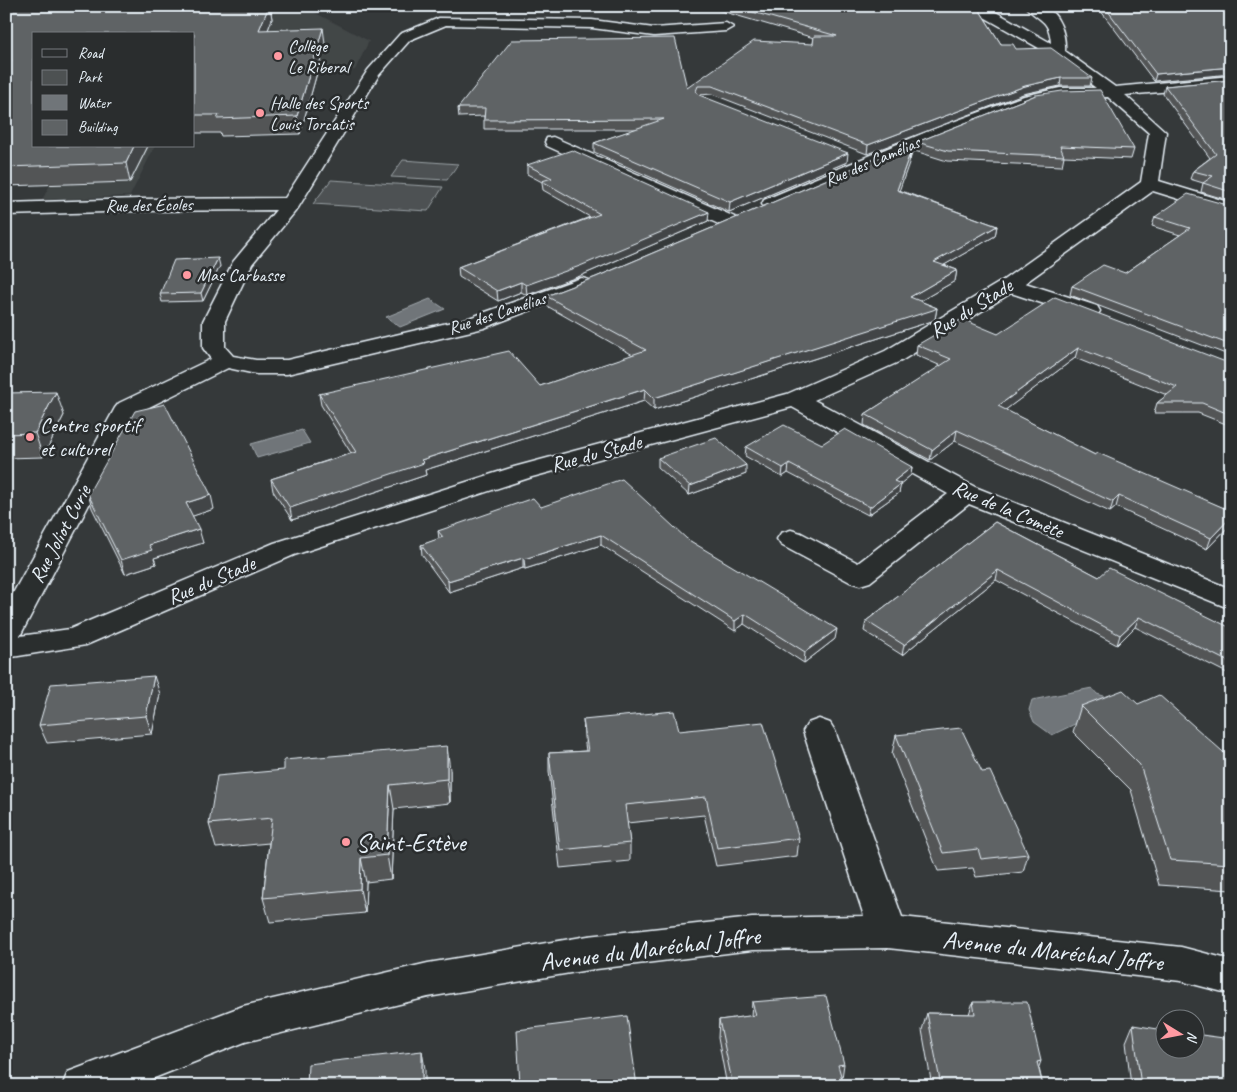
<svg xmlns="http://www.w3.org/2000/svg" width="1237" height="1092" font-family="Caveat,sans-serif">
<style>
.built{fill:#424647}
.green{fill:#4d5152;stroke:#9aa1a5}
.water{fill:#707579;stroke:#a0a7ac}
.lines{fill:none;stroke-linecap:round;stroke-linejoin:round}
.minor-casing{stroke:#e8f1f8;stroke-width:3}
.minor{fill:#2a2d2e;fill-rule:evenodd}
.wall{fill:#525557;stroke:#e8f1f8}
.shaded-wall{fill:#424547;stroke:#e8f1f8}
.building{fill:#5f6365;stroke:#e8f1f8}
.poi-dot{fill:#ff9aa2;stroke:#2a2d2e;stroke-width:2}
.labels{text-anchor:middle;stroke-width:5;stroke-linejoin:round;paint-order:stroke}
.far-poi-label{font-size:18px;fill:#e8f1f8;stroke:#2a2d2e;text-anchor:start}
.far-street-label{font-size:18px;fill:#e8f1f8;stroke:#2a2d2e}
.street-label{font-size:21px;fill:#e8f1f8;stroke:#2a2d2e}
.poi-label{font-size:21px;fill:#e8f1f8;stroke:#2a2d2e;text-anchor:start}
.near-poi-label{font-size:25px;fill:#e8f1f8;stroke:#2a2d2e;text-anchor:start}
.near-street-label{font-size:25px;fill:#e8f1f8;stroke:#2a2d2e}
</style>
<rect width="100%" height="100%" fill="#35393a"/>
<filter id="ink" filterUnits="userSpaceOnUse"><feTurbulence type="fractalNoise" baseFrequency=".02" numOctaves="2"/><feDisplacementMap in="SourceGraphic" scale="10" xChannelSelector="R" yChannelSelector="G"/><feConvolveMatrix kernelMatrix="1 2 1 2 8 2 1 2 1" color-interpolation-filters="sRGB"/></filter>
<g filter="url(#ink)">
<!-- built -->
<path class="built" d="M6,6H307L310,10L369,41L355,70L194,75V34H34Z
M34,146H155L130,196L42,200L57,172L6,173Z"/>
<!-- green -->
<path class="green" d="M345,6H433L432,8C409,10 363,20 345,6Z
M403,160L458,164L447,180L391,177Z
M331,180L443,187L428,211L313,204Z"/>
<!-- water -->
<path class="water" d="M430,299L445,309L400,327L386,317Z
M302,430L310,443L257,458L251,444Z
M1092,688L1097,694L1104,696L1106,709L1052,735L1034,722L1029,710L1032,700Z"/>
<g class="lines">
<!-- minor casing -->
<g class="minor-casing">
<path id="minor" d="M977,6H991L994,11L1051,43C1050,19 1038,21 1025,6C1030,6 1038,5 1042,6C1060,12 1066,36 1065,51L1115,87L1231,76V86L1125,95L1166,132L1159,181L1231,203V215L1153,191L1025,283L1097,306L1100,311L1097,316L1089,317L1081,316L1011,293L901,361L814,400L975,487L1231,589V609L969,504L870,582L860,585L850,582L781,545L777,539L781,533L791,530L801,533L858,563L948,494L792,407L532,477L294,555L86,645L6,658V606L115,408L119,403L211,359L203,348V321L233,262L276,210L138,211L6,215V203L138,199L285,198L368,70L400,34L439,18L592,20L654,28L726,23L733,27L726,31L654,36L592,28L446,25L410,40L379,75L298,208L252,264L225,321V347L233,356L256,360H287L469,318L575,280L582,278L589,280L592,284L589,288L484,328L287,374H256L228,368L137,413L20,636L70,629L274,543L514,467L787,394L885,351L1002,281L1141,182L1149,133L1108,97L1060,98L1034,103L943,138L778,208L771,210L764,208L762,204L764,200L931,130L1024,96L1060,88H1096L1053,56L984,17Z
M553,137L737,218L740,222L737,226L730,228L723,226L547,146L545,142L547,138Z
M819,719L830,723L835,731L902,917L1181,947L1231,960V994L1181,981L888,948L752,950L588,970L428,997L245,1042L134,1086H62L68,1072L243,1006L428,963L588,936L752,918L864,916L803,731L808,723Z"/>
</g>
<!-- minor -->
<use href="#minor" class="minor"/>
</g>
<!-- wall -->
<path class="wall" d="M6,6H147L145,7L182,6H270L272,19L268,30L325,44L300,134L221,136L220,133H194V34L34,146H148L130,182L6,186Z
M704,6H977L1001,44L1092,78L1090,86H1060L1023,94L867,154L712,94L699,95L847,162L729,212L594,152V143L636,129H484V116L459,117L458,108L687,88L813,44L814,38Z
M1097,6H1231V74L1154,81Z
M1231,80V201L1201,192L1203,183L1190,179L1193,171L1210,158L1163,94L1165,86Z
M1036,95L1134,149L1131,159L1064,156L1062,166L947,161L915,151L917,142Z
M913,143L912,153L899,190L997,226L995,236L944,265L957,270L955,281L920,301L937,308L935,319L932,321L654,410L644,401L425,470L426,475L292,520L273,491L271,479L351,453L321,405L319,394L540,386L633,355L547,306L546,296L596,277Z
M527,165L708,221L580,276L527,295L521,292L498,301L459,277L458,267L590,217L543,190L542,182L527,174Z
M1231,206V356L1070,295L1072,286L1125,273L1180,235L1152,226L1155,217Z
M220,266L203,301L162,302L160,294Z
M998,334L1231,364V426L1198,413H1154L1157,403L1167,395L1075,358L1005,410L1095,455L1231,511V524L1207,549L1116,507L1110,512L955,441L930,460L864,425L865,414L941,366L916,355L917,345Z
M6,393L64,415L43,457L6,458Z
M822,444L912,467L911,475L900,484L899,493L868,515L788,473L782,477L745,456L746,447Z
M658,458L746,474L689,495L658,467Z
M88,494L214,509L192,516L203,543L154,558L156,564L125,574L92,508Z
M541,507L687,539L835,639L804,663L744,624L735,631L601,545L525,569L523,568L449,592L422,555L421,545L439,539L438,531Z
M995,522L1099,577L1231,628V675L1135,627L1117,645L996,580L902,655L864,631L866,621Z
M160,694L152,734L47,743L39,725Z
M1138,704L1231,759V890L1159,885L1131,790L1073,732L1081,706Z
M583,720L679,731L799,838L797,856L716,866L704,815L627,823L630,843V861L560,868L549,771V753L586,751L584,737Z
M896,735L1028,854L1023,872L976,877L973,868L938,871L892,754Z
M450,770V803L394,809L391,879L366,882L365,913L270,922L263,898L269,843L216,848L209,824Z
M752,1002L844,1064L842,1078L844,1086H727L718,1038L719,1020L751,1016Z
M973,1002L1039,1068L1043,1086H932L922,1030L927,1013L969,1014Z
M1133,1025L1231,1086H1131L1126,1042Z"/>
<!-- shaded-wall -->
<path class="shaded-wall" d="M116,6H147L116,24L112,8Z
M269,6H270L272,19L262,46L259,30Z
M323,28L325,44L300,134L297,116Z
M1231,67V74L1154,81L1156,74Z
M1061,78L1060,86L1023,94L867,154L868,145L1025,86Z
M913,143L912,153L910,160L911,150Z
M134,146H148L130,182L126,163Z
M848,153L847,162L729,212L730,202Z
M910,153L909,163L896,200L897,190Z
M709,212L708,221L580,276L527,295L526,285Z
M997,226L995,236L932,272L934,262Z
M218,258L220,266L203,301L201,293Z
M957,270L955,281L908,308L910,297Z
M521,282V292L498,301L497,291Z
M937,308L935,319L932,321L654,410V398Z
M1078,348L1075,358L996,417L998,406Z
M645,389L644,401L425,470L426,475L292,520L290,508L421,460Z
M56,392L64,415L43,457L35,433Z
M957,430L955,441L930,460L932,450Z
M789,464L788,473L782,477L783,468Z
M746,465V474L689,495L690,486Z
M912,467L911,475L893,490L894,481Z
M901,484L899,493L868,515L870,507Z
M211,495L214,509L190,517L186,503Z
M1119,496L1116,507L1110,512L1113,502Z
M1231,517V524L1207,549L1211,538Z
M199,529L203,543L154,558L156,564L125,574L121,560L149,545Z
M601,535V545L525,569L524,559Z
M523,558V568L449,592L448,581Z
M998,570L996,580L902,655L904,645Z
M745,614L744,624L735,631V621Z
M1139,617L1135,627L1117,645L1120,635Z
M837,629L835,639L804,663L805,652Z
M154,676L160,694L152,734L146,716Z
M447,746L450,770V803L447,779Z
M390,785L394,809L391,879L387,855Z
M361,858L366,882L365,913L360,889Z
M422,1051L425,1069V1086H422Z
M1041,1061L1035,1078L1037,1062Z"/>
<!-- building -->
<path class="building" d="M6,6H116L112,8L182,6H269L259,30L323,28L297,116L217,119L219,115H194V34H34V146H134L126,163L6,167V68L12,60H6Z
M732,6H977L1001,44H1013L1016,49L1051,48L1092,78H1061L1025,86L868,145L712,86H698L696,91L699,95L848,153L730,202L594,143L664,119L484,120L485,108H458L512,40L675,38L687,88L754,41L813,44L814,36H837Z
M1104,6H1231V67L1156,74Z
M1231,80V192L1203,183L1213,176L1193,171L1216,154L1165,86Z
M1100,90L1134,149L1060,146L1064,156L948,151L917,142L1036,95L1062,91Z
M913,143L911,150H900L910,153L897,190L997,226L934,262L957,270L910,297L937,308L933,310L654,398L645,389L421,460L424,463L290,508L271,479L356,452L319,394L509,351L540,386L646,350L546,296L596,277Z
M572,150L709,212L580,266L526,285L521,282L497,291L458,267L600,214L542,181L552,178L527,165Z
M1188,194L1231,206V345L1072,286L1103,265L1125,273L1190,228L1155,217Z
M218,258L201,293L160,294L174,260Z
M1055,297L1231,364V415L1202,403H1157L1177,387L1078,348L998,406L1095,455L1098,453L1231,511V517L1211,538L1119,496L1113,502L957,430L932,450L865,414L951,359L917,345L962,319L998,334Z
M56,392L35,433L6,434V393Z
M165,404L211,495L186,503L199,529L149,545L152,550L121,560L88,494L135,411Z
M784,425L822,444L845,429L912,467L894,481L901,484L870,507L789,464L783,468L746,447Z
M716,438L746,465L690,486L658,458Z
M622,479L687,539L837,629L805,652L745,614L735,621L601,535L524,559L523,558L448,581L421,545L443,537L438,531L533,498L541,507Z
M995,522L1099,577L1109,568L1231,628V663L1139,617L1120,635L998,570L904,645L866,621Z
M154,676L146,716L39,725L51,684Z
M1123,690L1138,704L1159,695L1231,759V864L1170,860L1140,765L1081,706Z
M674,711L679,731L763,722L799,838L717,848L706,797L625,805L630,843L560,850L549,753L588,751L583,720Z
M961,728L982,772L990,771L1028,854L981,859L978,849L943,853L896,735Z
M447,746V779L390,785L387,855L361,858L360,889L263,898L272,818L209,824L217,776L284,770V760Z
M826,996L844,1064L838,1065L844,1086H733L719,1020L756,1015L752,1002Z
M973,1002H1027L1041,1061L1037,1062L1043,1086H941L927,1013L975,1014Z
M627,1016L637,1086H520L517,1030Z
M1133,1025L1164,1030V1050H1194V1034L1231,1039V1086H1141Z
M422,1051V1086H307L308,1064Z"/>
</g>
<!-- markers -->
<g class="poi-dot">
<circle cx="278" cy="56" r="5"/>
<circle cx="260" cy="113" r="5"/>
<circle cx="187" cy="275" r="5"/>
<circle cx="30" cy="437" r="5"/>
<circle cx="346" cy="842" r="5"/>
</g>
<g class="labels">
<!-- far-poi labels -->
<g class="far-poi-label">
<text x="288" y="52">Collège<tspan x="288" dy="21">Le Riberal</tspan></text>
<text x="270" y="109">Halle des Sports<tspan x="270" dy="21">Louis Torcatis</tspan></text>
<text x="197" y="281">Mas Carbasse</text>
</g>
<!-- far-street labels -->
<g class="far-street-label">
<text transform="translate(872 161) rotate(-23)" y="6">Rue des Camélias</text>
<text transform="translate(149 205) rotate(-1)" y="6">Rue des Écoles</text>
<text transform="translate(497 313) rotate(-18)" y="6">Rue des Camélias</text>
</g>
<!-- street labels -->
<g class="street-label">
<text transform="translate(971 308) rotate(-32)" y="7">Rue du Stade</text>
<text transform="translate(596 453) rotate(-15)" y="7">Rue du Stade</text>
<text transform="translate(1008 509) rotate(23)" y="7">Rue de la Comète</text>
<text transform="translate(60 534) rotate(-62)" y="7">Rue Joliot Curie</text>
<text transform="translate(211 580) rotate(-23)" y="7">Rue du Stade</text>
</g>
<!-- poi labels -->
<g class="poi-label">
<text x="40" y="432">Centre sportif<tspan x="40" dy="24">et culturel</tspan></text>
</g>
<!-- near-poi labels -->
<g class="near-poi-label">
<text x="356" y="851">Saint-Estève</text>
</g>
<!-- near-street labels -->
<g class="near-street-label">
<text transform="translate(650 948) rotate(-7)" y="9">Avenue du Maréchal Joffre</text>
<text transform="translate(1053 950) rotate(6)" y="9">Avenue du Maréchal Joffre</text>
</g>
</g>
<!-- margin -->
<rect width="1237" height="1092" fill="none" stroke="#2a2d2e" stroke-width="25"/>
<rect x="12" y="12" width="1212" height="1067" fill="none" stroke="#e8f1f8" stroke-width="2" filter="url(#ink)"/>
<!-- legend -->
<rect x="32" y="32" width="162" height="115" fill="#2a2d2e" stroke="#767b7f"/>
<rect x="42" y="49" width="25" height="8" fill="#2a2d2e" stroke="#767b7f"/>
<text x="78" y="58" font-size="15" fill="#e8f1f8">Road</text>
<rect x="42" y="70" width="25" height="15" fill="#4d5152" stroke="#767b7f"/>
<text x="78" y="82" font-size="15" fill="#e8f1f8">Park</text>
<rect x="42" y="95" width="25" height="15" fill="#707579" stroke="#767b7f"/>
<text x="78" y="108" font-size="15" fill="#e8f1f8">Water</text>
<rect x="42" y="120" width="25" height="15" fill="#5f6365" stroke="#767b7f"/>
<text x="78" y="132" font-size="15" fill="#e8f1f8">Building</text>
<!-- north arrow -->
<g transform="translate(1180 1034) rotate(100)"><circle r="24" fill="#2a2d2e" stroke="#767b7f"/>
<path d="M0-4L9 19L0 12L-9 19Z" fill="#ff9aa2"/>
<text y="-8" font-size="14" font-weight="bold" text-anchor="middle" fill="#e8f1f8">N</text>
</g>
</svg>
